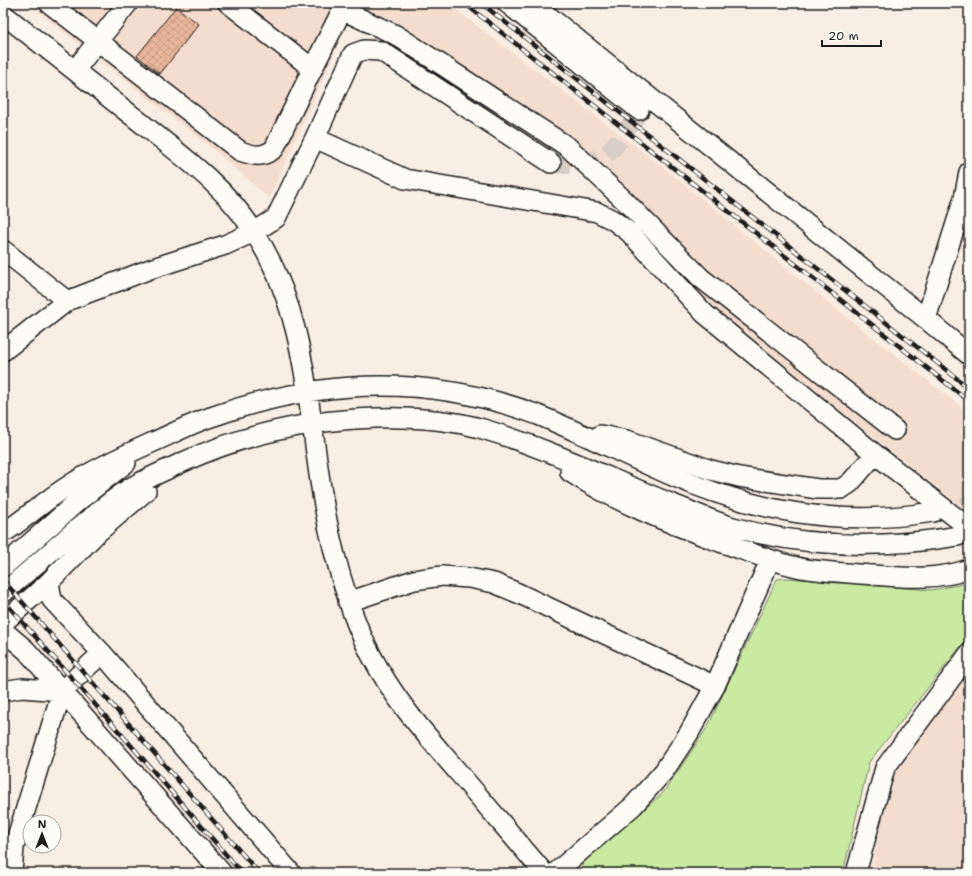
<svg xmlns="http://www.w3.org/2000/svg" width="972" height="876" font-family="'Shantell Sans',sans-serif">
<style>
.built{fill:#f4ddce}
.park{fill:#caeaa2;stroke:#73835f}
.building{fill:url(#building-cross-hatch);stroke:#1c1c1c}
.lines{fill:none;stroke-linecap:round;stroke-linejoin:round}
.minor-tunnel{stroke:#d8cec6;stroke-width:19;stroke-dasharray:19 10;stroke-linecap:butt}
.minor-casing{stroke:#1c1c1c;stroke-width:22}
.minor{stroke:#fdfcf7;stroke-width:19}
.rail-casing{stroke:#1c1c1c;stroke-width:4.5}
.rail{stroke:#fdfcf7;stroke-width:3;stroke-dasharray:9;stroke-linecap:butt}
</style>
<defs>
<pattern id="building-cross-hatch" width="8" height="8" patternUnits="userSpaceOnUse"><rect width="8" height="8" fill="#e8b59a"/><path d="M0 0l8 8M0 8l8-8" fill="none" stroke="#c69b84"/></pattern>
</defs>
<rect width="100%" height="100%" fill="#f9eee4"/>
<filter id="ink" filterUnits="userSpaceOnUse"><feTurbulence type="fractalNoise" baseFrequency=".025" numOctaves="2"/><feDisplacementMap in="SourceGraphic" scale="8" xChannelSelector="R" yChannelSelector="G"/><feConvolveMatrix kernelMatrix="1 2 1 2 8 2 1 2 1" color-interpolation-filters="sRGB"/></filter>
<g filter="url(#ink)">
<!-- built -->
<path class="built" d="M27,3H447L659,164L848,318L969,413V513L755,343L717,310L682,274L617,201L560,148L385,37L349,21L269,198L214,150Z
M969,674V873H870L893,771Z"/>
<!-- park -->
<path class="park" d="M788,578L931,590L969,583V636L869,762L843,873H582V863L663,793L707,728L777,579Z"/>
<!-- building -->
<path class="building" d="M176,7L199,24L160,74L137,56Z"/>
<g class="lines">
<!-- minor-tunnel -->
<path class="minor-tunnel" d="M551,163C572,166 596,166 612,149C616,144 620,139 623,134C629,126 635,119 639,110
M933,512L969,505"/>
<!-- minor casing -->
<g class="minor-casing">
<path id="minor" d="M49,3L240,151C254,156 262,158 274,149L310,74L308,65L228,3
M507,3L639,110
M532,3L926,319L969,355
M3,14C49,50 95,86 140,122C181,155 226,187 254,232C303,306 307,395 320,481C326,521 335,561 348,599C360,639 382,678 407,711C423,732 441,752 458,772C487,806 515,839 544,873
M75,70L128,3
M310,74L342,10L396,35L568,147L624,200L701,278L895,430
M315,138L405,179L597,212L613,220L629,232L705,314L875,454L969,528
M3,250L67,301
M926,319L964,198L969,172
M3,351L67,301L150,269L225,245L254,232L276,218L315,138L353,54L364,50L381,51L551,163
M600,435L627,440L711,470L739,477L818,489H841L850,483L875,454
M570,472C616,502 668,523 720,542C747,551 773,562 801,568C824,572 849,573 873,575C905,578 939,580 969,569
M146,491L96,534L49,582L52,600L102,653L291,873
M3,528L8,530C28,516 47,499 68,486C94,469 122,456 151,443C172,434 192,423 214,416C322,378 430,374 538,415C582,433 625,455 668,474C754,512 840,527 933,512
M3,567L78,501L126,463
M3,593C24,575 45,557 65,539C86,521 107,503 130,488C147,478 164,471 181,463C244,434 307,420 376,418C412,417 448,419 483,429C547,448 608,478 670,503C691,511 712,521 733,527C807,548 882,549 958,536
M348,602L414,580L442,576L469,578L494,583L520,594L715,686
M3,623L49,582
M3,632L6,633L26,650L222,873
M3,691L22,688L62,691
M12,873L14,847L62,691L102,653
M555,873L633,806L664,771L689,733L715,686L770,560
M856,873L885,768L969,654"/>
</g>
<!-- minor -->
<use href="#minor" class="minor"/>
<!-- rail casing -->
<g class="rail-casing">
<path id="rail" d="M464,3L969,401
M481,3L969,388
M3,580L259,873
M3,600L136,751L242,873"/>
</g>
<!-- rail -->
<use href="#rail" class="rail"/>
</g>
</g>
<!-- margin -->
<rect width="972" height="876" fill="none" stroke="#fdfcf7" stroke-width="16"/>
<rect x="8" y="8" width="956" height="860" fill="none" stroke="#1c1c1c" stroke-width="1.5" filter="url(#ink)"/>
<!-- north arrow -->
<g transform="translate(42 834)"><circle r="19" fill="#fdfcf7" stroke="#a3a29f"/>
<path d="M0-3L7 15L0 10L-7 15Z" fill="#1c1c1c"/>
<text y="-6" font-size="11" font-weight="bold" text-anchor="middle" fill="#1c1c1c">N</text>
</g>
<!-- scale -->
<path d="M822 40v6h59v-6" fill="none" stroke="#1c1c1c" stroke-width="2"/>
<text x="828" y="40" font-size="12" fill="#1c1c1c" stroke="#fdfcf7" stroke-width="3" paint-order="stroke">20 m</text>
</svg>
